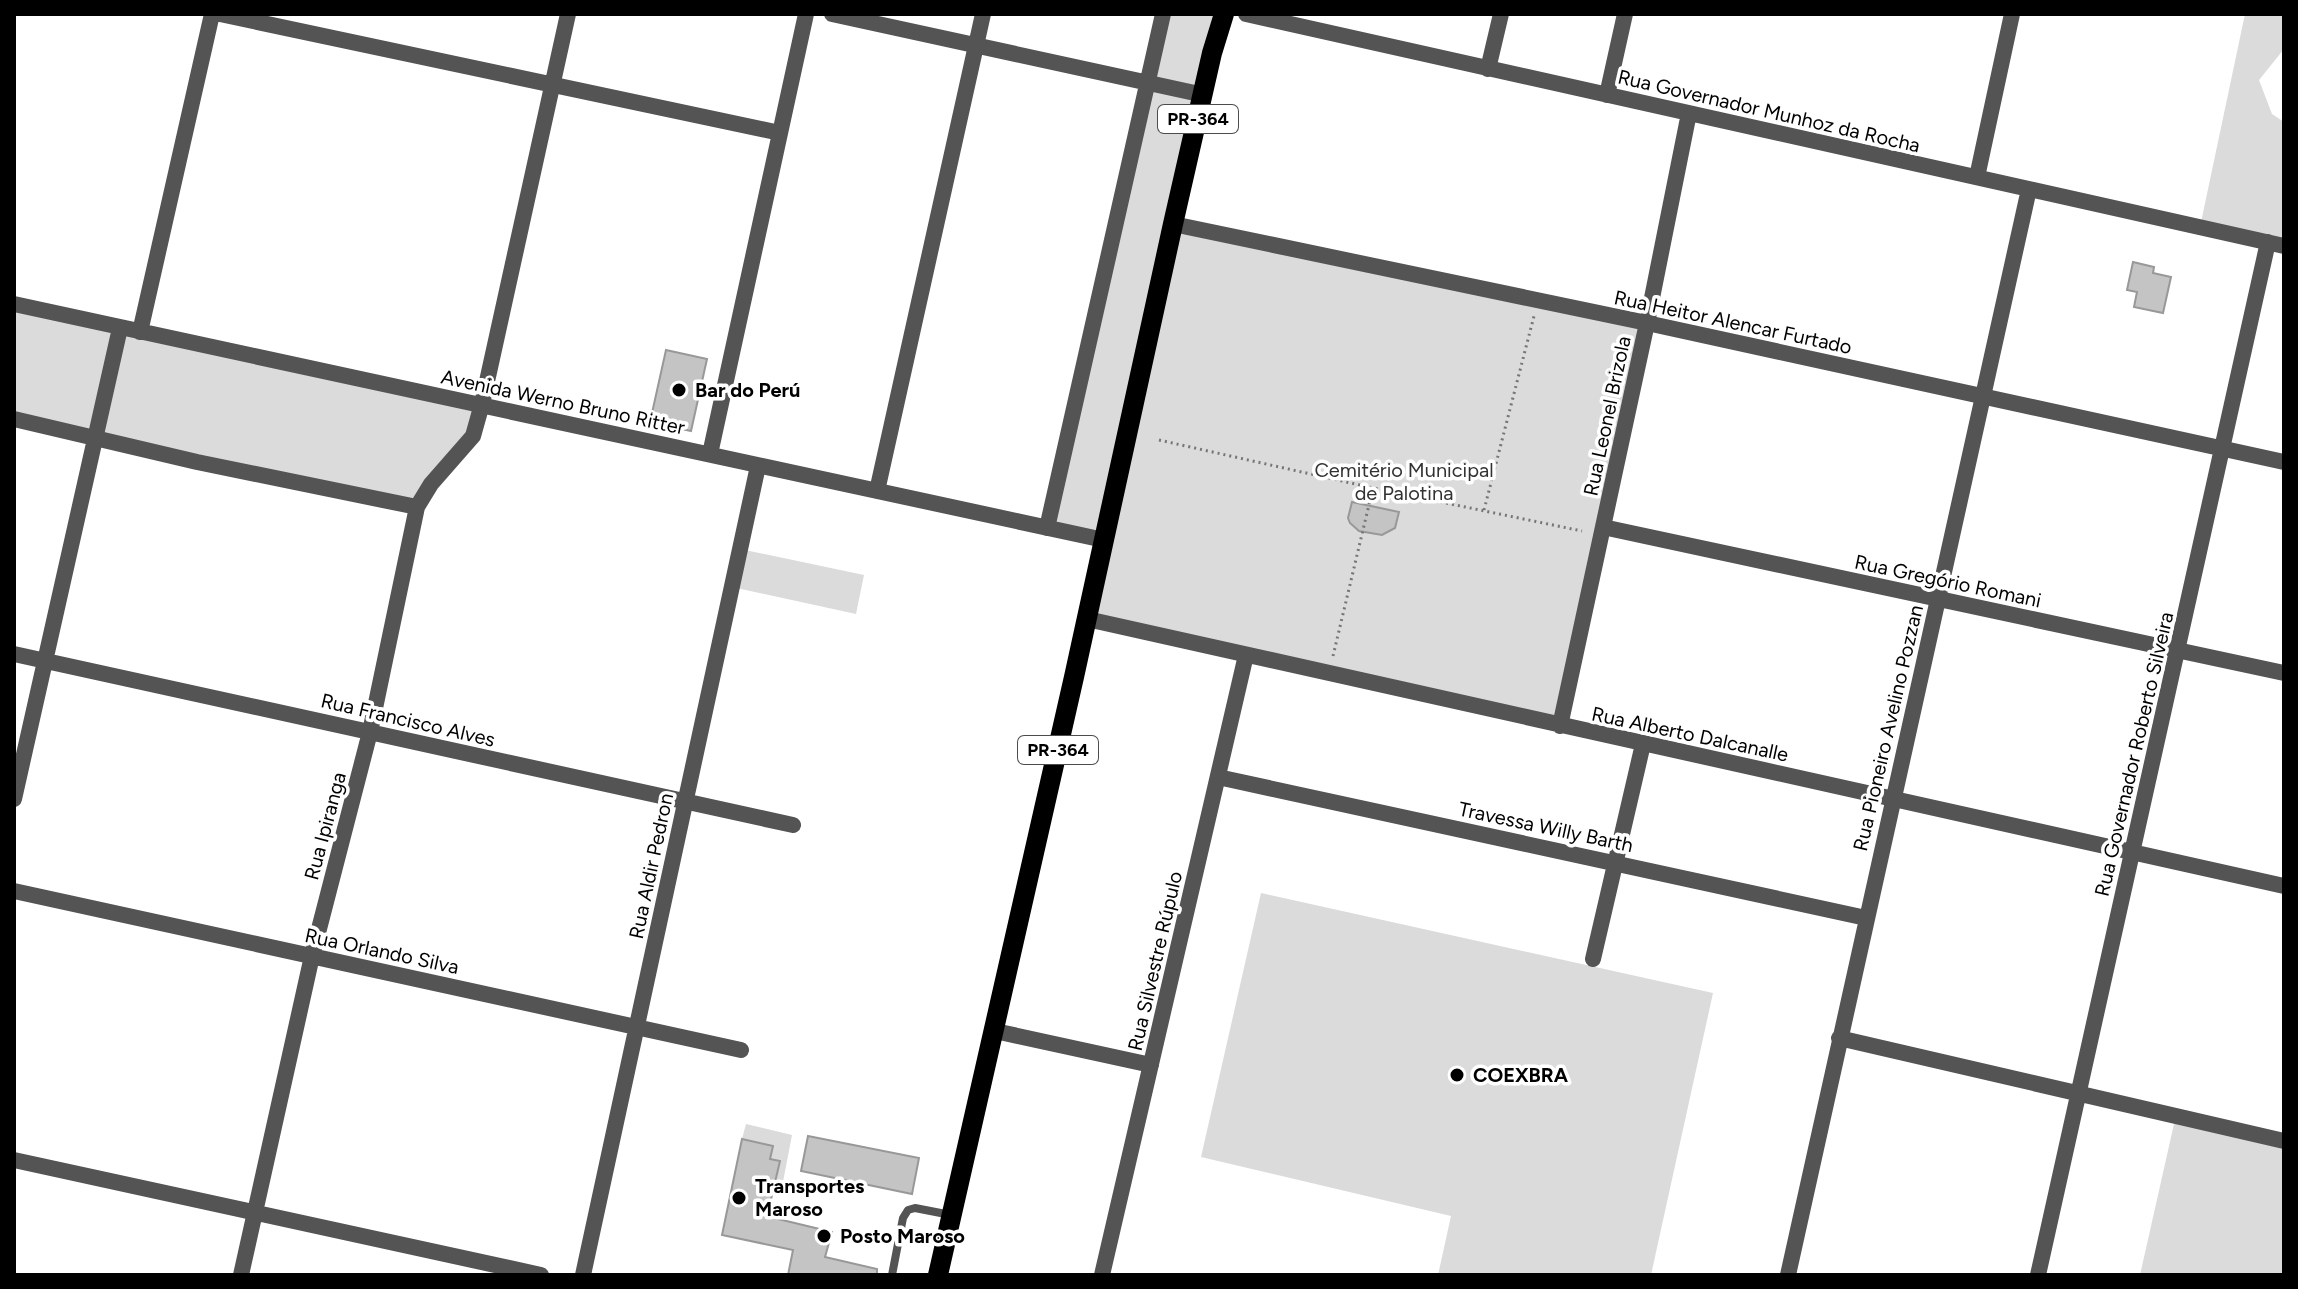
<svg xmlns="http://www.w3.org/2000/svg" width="2298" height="1289" font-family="Figtree,sans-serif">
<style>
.green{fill:#dbdbdb}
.building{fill:#c4c4c4;stroke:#989898;stroke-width:2}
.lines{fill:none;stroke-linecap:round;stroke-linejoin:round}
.path{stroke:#767676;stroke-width:3;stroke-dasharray:2 4;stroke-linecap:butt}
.service{stroke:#545454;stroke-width:8}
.minor{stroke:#545454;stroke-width:16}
.primary{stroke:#000;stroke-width:20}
.poi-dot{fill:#000;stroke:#fff;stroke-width:3}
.labels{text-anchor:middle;stroke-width:7;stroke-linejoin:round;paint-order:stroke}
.shield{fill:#fff;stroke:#4c4c4c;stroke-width:2}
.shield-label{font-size:18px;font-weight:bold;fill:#000}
.street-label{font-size:20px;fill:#000;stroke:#fff}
.poi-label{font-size:20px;font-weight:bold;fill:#000;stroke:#fff;text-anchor:start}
.park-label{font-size:20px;fill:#323232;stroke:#fff}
</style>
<rect width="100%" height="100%" fill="#fff"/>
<!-- green -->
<path class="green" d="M1163,14H1224L1173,224L1647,323L1560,726L1087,619L1104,541L1047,528Z
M2245,14H2284V49L2259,80L2272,114L2284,122V246L2200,227Z
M14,304L482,404L473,436L417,507L14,419Z
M740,549L864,575L856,614L732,587Z
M1261,893L1713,993L1651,1275H1438L1451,1216L1201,1157Z
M2176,1115L2284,1141V1275H2140Z
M746,1124L792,1135L782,1187L774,1185L780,1161L770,1159L773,1147L742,1139Z"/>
<!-- building -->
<path class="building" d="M2133,262L2154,267L2153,273L2171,277L2163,313L2134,307L2137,292L2127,290Z
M666,350L707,359L691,431L650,422Z
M1352,502L1399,512L1395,528L1382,535L1359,531L1350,523L1348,518Z
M808,1136L919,1158L912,1194L801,1171Z
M742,1139L773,1146L770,1159L780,1161L768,1212L775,1213L774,1218L832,1232L825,1257L877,1269V1275H788L793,1250L722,1235Z"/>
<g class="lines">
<!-- path -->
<path class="path" d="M1159,440L1373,488L1582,531
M1484,510L1534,316
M1333,656L1373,488"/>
<!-- service -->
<path class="service" d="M892,1275L903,1218L908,1210L915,1208L951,1215"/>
<!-- minor -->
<path class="minor" d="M220,14L780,133
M832,14L1204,95
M1246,14L2284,246
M1488,69L1501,14
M1607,95L1625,14
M1977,177L2012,14
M1173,224L1647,323L2284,462
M14,304L1104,540
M140,332L212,14
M14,419L197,462L417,507
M710,454L806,14
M877,491L983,14
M1603,527L2284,673
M1047,528L1163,14
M1087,619L2284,886
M14,654L793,825
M1560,726L1647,323L1689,113
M1218,777L1866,918
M14,799L120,328
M14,891L741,1050
M1593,959L1643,744
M995,1031L1151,1065
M1839,1038L2284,1141
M14,1160L541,1275
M241,1275L312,956L370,732L417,507L431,484L473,436L482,404L568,14
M583,1275L758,466
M1102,1275L1246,655
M1788,1275L2029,189
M2038,1275L2268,242"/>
<!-- primary -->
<path class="primary" d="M938,1275L1074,677L1173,224L1212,53L1224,14"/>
</g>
<!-- markers -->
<g class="poi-dot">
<circle cx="679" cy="390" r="8"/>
<circle cx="1457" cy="1075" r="8"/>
<circle cx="739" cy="1198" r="8"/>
<circle cx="824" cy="1236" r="8"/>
</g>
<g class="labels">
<!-- shield labels -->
<g class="shield">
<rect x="1158" y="105" width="80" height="28" rx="6"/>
<rect x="1018" y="736" width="80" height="28" rx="6"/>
</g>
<g class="shield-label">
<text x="1198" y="125">PR-364</text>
<text x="1058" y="756">PR-364</text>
</g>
<!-- street labels -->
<g class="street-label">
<text transform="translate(1769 111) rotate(13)" y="7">Rua Governador Munhoz da Rocha</text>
<text transform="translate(1733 322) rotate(12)" y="7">Rua Heitor Alencar Furtado</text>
<text transform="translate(563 402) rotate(12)" y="7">Avenida Werno Bruno Ritter</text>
<text transform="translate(1607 416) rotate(-78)" y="7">Rua Leonel Brizola</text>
<text transform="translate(1948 581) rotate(12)" y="7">Rua Gregório Romani</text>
<text transform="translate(408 720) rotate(13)" y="7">Rua Francisco Alves</text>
<text transform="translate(1888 728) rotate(-77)" y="7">Rua Pioneiro Avelino Pozzan</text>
<text transform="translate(1690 734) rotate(12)" y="7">Rua Alberto Dalcanalle</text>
<text transform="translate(2134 754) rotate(-77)" y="7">Rua Governador Roberto Silveira</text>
<text transform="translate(325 826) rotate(-75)" y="7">Rua Ipiranga</text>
<text transform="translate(1546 827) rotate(12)" y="7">Travessa Willy Barth</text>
<text transform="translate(651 866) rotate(-78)" y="7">Rua Aldir Pedron</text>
<text transform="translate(382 951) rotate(12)" y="7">Rua Orlando Silva</text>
<text transform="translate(1155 961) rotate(-77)" y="7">Rua Silvestre Rúpulo</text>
</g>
<!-- poi labels -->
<g class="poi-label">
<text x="695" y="397">Bar do Perú</text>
<text x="1473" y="1082">COEXBRA</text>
<text x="755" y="1193">Transportes<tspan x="755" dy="23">Maroso</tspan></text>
<text x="840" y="1243">Posto Maroso</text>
</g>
<!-- park labels -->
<g class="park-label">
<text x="1404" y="477">Cemitério Municipal<tspan x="1404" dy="23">de Palotina</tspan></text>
</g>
</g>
<!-- border -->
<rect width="2298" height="1289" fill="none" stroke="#000000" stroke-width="32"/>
</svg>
